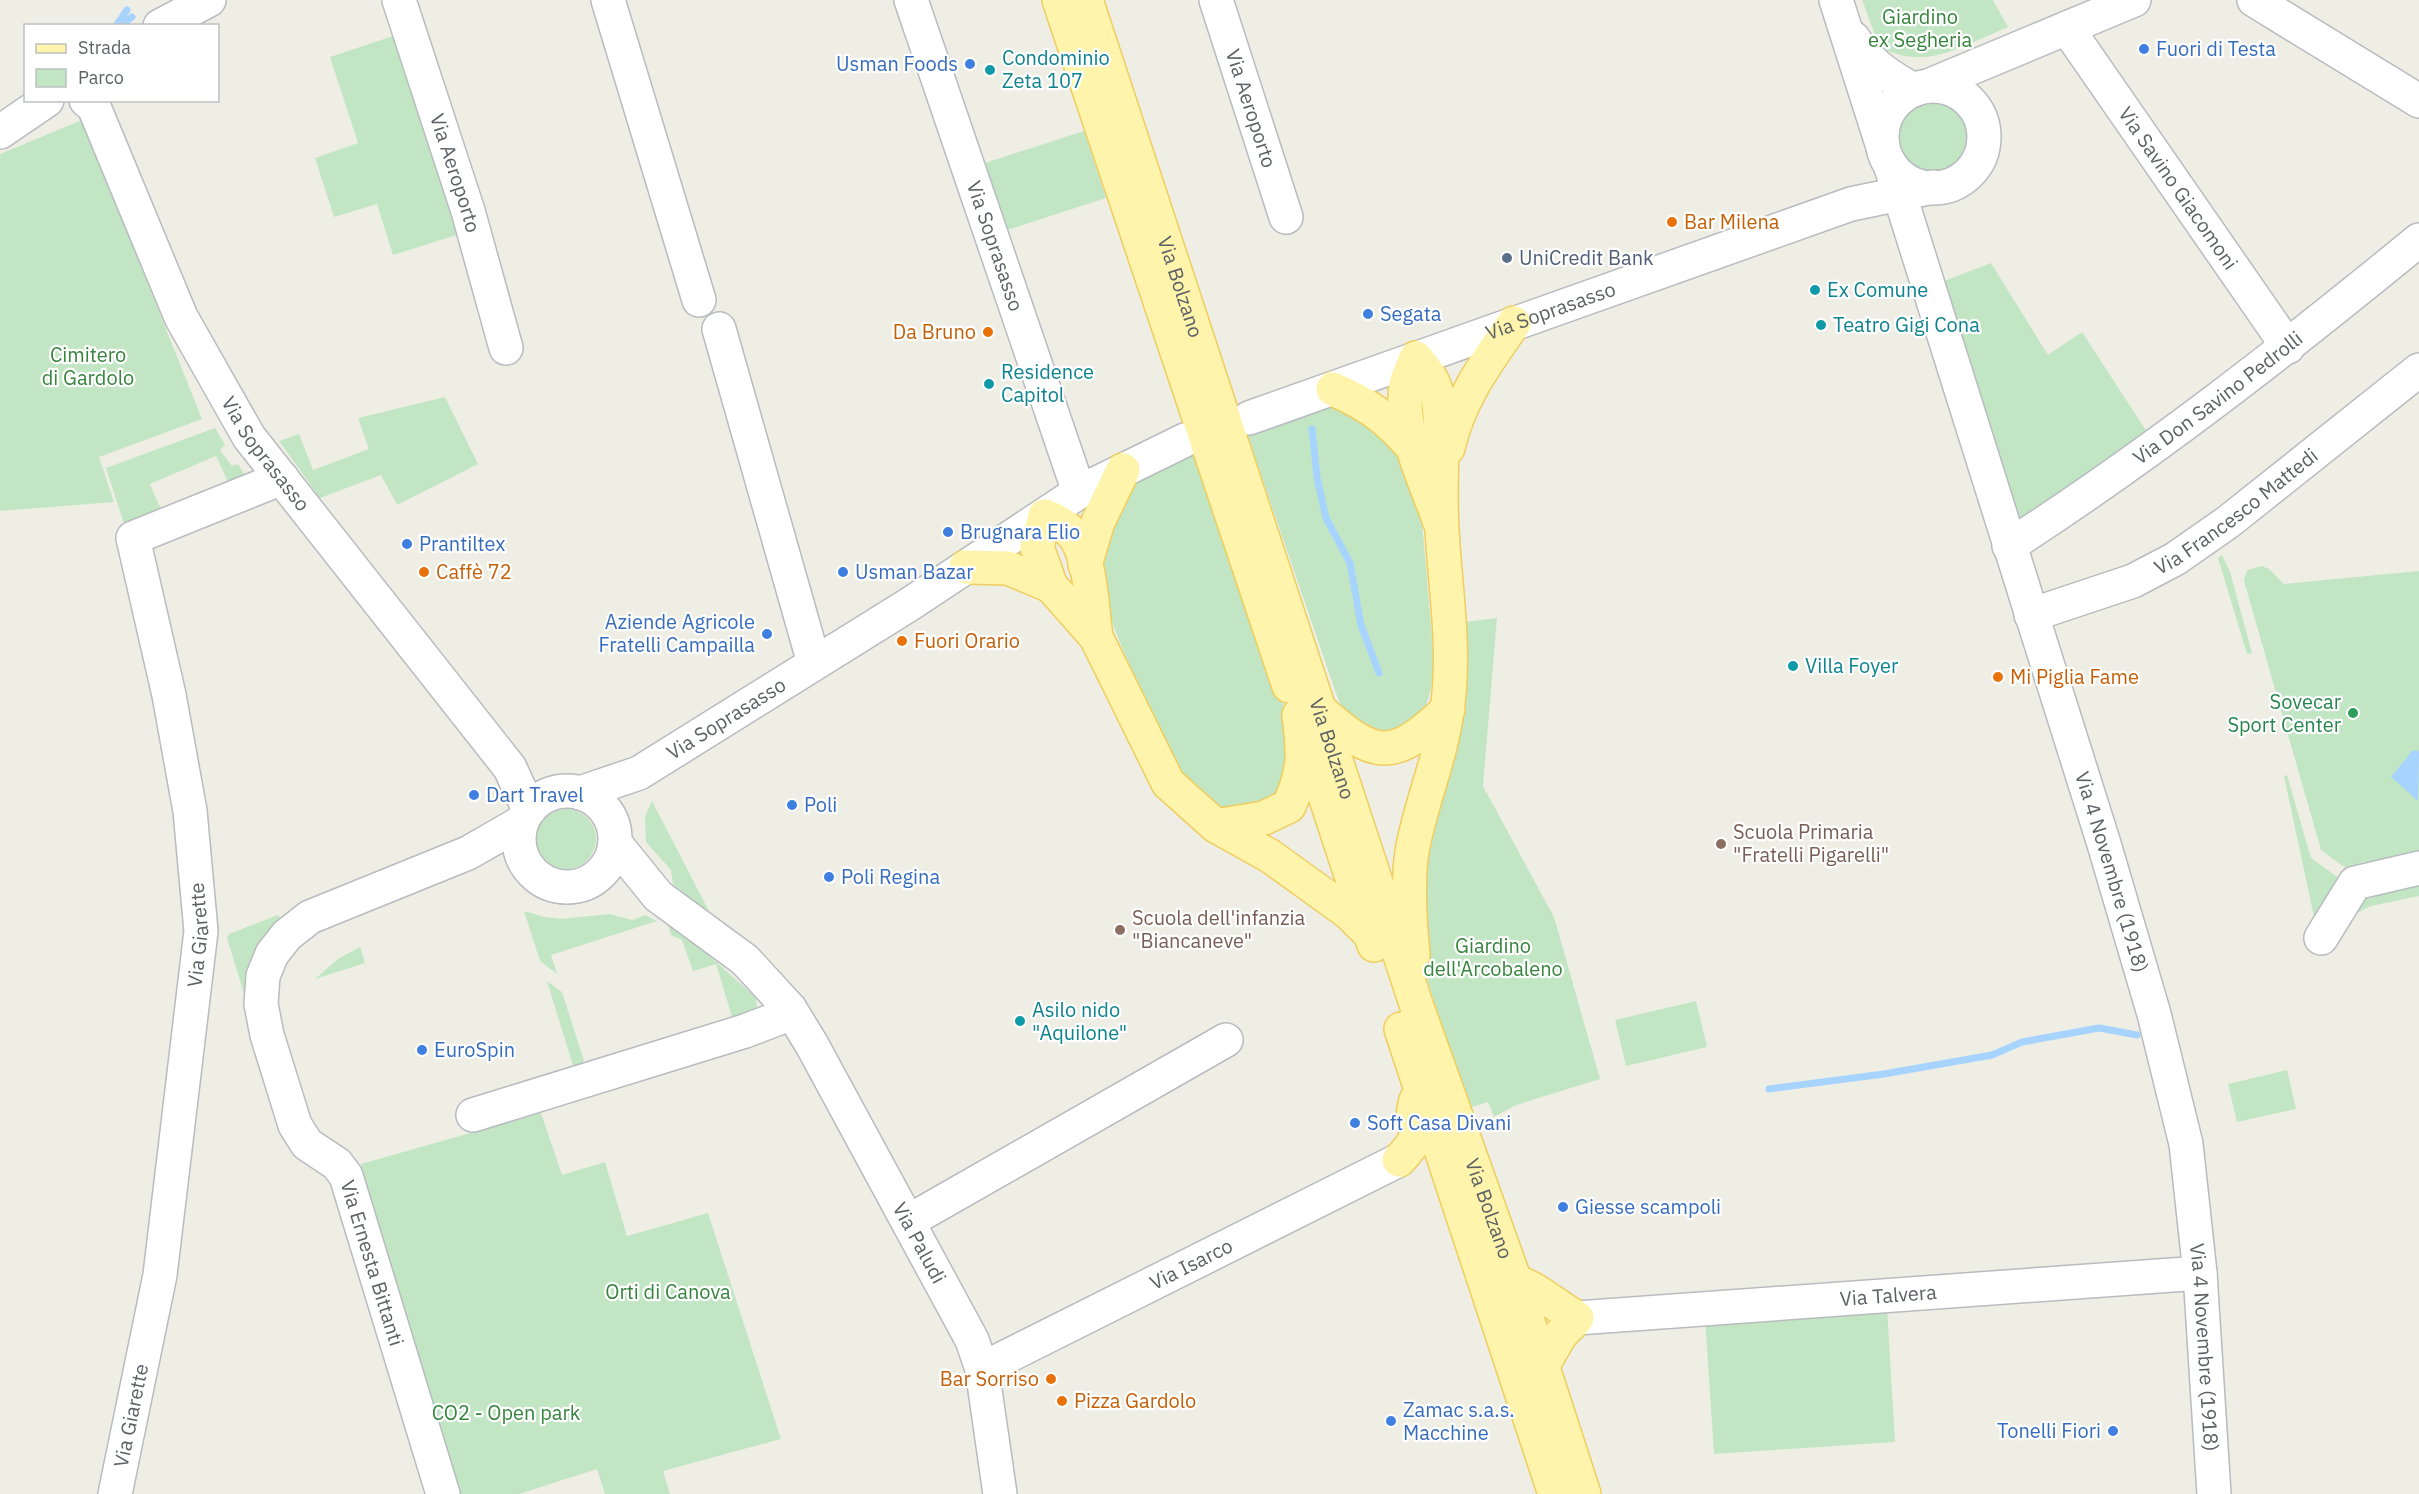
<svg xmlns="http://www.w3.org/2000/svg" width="2419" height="1494" font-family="'IBM Plex Sans',sans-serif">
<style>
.green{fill:#c2e6c4}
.water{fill:#a7d4fe}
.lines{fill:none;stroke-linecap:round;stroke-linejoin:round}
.stream{stroke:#a7d4fe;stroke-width:7}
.minor-casing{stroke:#b8bbbf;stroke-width:36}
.major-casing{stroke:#f0cd5e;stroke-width:36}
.minor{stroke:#fff;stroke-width:33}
.major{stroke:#fef4ac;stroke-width:33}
.shop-dot{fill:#3f7fe0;stroke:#fff;stroke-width:2}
.culture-dot{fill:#0f9aa8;stroke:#fff;stroke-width:2}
.food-dot{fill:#e8710a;stroke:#fff;stroke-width:2}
.service-dot{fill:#5c6f8a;stroke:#fff;stroke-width:2}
.leisure-dot{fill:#2e9e5b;stroke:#fff;stroke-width:2}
.education-dot{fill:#8d6e63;stroke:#fff;stroke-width:2}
.labels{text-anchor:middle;stroke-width:4.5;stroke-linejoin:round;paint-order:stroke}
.park-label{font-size:20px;fill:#36843d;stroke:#fff}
.shop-label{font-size:20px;fill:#366cbe;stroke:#fff;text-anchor:start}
.culture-label{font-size:20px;fill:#0d838f;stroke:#fff;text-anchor:start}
.street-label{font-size:20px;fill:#5d6166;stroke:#fff}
.food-label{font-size:20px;fill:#c56008;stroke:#fff;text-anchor:start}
.service-label{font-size:20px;fill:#4e5e75;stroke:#fff;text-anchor:start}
.leisure-label{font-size:20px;fill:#27864d;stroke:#fff;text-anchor:end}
.education-label{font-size:20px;fill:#785e54;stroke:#fff;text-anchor:start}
</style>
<rect width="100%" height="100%" fill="#efeee5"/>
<!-- green -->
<path class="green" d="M1862,0H1993L2008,27C1964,45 1924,73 1879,46Z
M402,33L466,232L393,255L377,204L334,217L315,158L358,143L330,57Z
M1896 136a38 38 0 1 1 76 0a38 38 0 1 1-76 0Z
M82,120L202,419L99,457L114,502L0,511V154Z
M1084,131L1106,198L1001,232L979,165Z
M1991,263L2048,355L2082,332L2149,435L2017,526L1939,283Z
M445,397L478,464L397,505L381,475L320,498L279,441L299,434L313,470L369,449L358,418Z
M1333,401L1382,425L1409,458L1420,498L1435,674L1424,713L1391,732L1374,730L1345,714L1337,696L1246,431Z
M215,428L225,445L220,450L232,466L238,464L249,482L232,490L216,456L150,484L165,519L127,533L106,468Z
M1194,448L1292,730L1289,772L1276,797L1250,812L1215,806L1182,781L1123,650L1090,566L1129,480Z
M2222,555L2230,572L2252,653L2247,654L2218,558Z
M2262,566L2269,569L2284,584L2419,571V859L2374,869L2363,861L2354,874L2321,850L2244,581L2247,570Z
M1497,618L1483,786L1554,917L1600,1079L1516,1105L1494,1117L1488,1102L1468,1108L1422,963V895L1433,833L1462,721L1465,622Z
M2287,775L2311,858L2347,884L2317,931L2284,776Z
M652,801L712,917L673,884L671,870L646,842L645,817Z
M536 839a30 30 0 1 1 60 0a30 30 0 1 1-60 0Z
M2419,877V896L2371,906L2336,923L2357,889L2371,899L2379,885Z
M524,911L545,917L562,919L610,914L632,920L645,915L657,921L551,955L557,974L540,961Z
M278,915L281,919L245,997L227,938L229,934Z
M668,925L704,951L756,998L757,1010L733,1020L716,964L693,971L682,940L671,935Z
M360,947L365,963L315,979L338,959Z
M547,981L562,992L584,1061L574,1069Z
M1696,1001L1707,1047L1626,1066L1615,1020Z
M2287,1070L2296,1109L2237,1122L2228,1084Z
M541,1113L562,1175L605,1162L627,1236L708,1213L781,1439L663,1471L670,1494H605L597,1469L519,1494H459L365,1184L361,1164Z
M1887,1307L1895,1442L1714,1454L1705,1318Z"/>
<!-- water -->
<path class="water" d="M2417,750L2419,752L2418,801L2391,777L2412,751Z"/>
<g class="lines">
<!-- stream -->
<path class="stream" d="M116,26L127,10
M120,26L132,17
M1312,429L1317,477L1326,518L1350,563L1361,625L1379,673
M1769,1089L1884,1074L1992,1055L2022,1042L2099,1028L2137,1035"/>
<!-- minor casing -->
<g class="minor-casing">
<g id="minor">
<path id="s1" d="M399,0L468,211L506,348"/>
<path d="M608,0L699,300"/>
<path id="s2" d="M911,0L1079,492"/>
<path id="s3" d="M1216,0L1286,217"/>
<path d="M1836,0L1882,144"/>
<path d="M2254,0L2419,101"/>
<path d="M160,26L209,0"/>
<path id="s4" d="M2067,28L2288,347"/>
<path d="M1853,38C1869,63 1888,76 1914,90"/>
<path d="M1928,86L2134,0"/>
<circle cx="1933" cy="137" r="51"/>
<path id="s5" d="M86,100L94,107L181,317L249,437L510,768L529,810"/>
<path d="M0,132L47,100"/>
<path id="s6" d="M1890,164L2104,844L2154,1014L2186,1144L2200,1273L2214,1494"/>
<path d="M719,329L814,663"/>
<path id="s7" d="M1249,418L1851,204L1933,187"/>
<path id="s8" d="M2009,546C2153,453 2287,348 2419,240"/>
<path id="s9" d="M2031,615L2133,581L2175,559L2228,522L2419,370"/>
<circle cx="567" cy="839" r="48"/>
<path id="s10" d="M580,793L639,773L910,604L1079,492L1185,440"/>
<path id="s11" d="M615,843L658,896L745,960L790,1009L812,1045L972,1340L982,1369L1000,1494"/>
<path d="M2321,938L2355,883L2419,868"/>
<path d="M473,1115L745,1031L779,1018L790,1009"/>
<path d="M909,1221L1226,1040"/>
<path id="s12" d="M1577,1318L2200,1273"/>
<path id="s13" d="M982,1369L1399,1160"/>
<path id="s14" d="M115,1494L160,1275L201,931L190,811L169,695L133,538L282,478"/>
<path d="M443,1494L346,1176L337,1164L307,1144L295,1125L267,1035L261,1004L263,976L272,954L287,935L310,917L468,853L522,822"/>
</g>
</g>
<!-- major casing -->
<g class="major-casing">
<g id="major">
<path d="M1059,0L1289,686"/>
<path id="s15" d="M1086,0L1417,1007L1515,1281L1584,1494"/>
<path d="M1333,389C1371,406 1387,418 1414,449"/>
<path d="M1448,448C1459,399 1486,363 1514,323"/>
<path d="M1085,565L1098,522L1123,470"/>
<path d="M966,567L1008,568L1051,586"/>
<path d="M1096,637C1092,609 1091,560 1075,537C1067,526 1057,521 1045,516L1037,547L1051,586L1096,637L1168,783L1216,826L1270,856L1349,913L1369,933"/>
<path d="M1322,712C1377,761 1395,760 1448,709"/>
<path d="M1307,741L1374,945"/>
<path d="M1216,826L1264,818L1289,806C1305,769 1304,754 1299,715"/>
<path d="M1413,955C1410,924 1407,876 1413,846C1422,800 1441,757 1447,710C1456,649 1445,589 1442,529C1439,485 1445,441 1438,398C1435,382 1426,370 1416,358C1413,366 1408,376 1406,384C1399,431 1427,484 1442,528"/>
<path d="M1401,1029L1555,1494"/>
<path d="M1399,1160C1431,1127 1406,1132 1416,1100"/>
<path d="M1515,1281C1538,1289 1556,1306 1577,1318L1561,1334L1543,1365"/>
</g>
</g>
<!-- minor -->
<use href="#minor" class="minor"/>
<!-- major -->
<use href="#major" class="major"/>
</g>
<!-- markers -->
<g class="shop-dot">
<circle cx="2144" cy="49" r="6"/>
<circle cx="970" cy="64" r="6"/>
<circle cx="1368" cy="314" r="6"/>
<circle cx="948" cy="532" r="6"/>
<circle cx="407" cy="544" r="6"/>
<circle cx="843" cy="572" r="6"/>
<circle cx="767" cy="634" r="6"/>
<circle cx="474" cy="795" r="6"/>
<circle cx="792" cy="805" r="6"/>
<circle cx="829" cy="877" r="6"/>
<circle cx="422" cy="1050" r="6"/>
<circle cx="1355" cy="1123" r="6"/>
<circle cx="1563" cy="1207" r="6"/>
<circle cx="1391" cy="1421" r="6"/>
<circle cx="2113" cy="1431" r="6"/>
</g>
<g class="culture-dot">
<circle cx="990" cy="70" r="6"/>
<circle cx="1815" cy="290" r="6"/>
<circle cx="1821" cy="325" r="6"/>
<circle cx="989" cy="384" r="6"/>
<circle cx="1793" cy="666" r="6"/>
<circle cx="1020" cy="1021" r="6"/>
</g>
<g class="food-dot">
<circle cx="1672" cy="222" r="6"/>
<circle cx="988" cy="332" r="6"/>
<circle cx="424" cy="572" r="6"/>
<circle cx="902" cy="641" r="6"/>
<circle cx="1998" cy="677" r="6"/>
<circle cx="1051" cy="1379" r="6"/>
<circle cx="1062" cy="1401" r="6"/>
</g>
<circle class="service-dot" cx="1507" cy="258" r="6"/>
<circle class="leisure-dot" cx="2353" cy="713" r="6"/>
<g class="education-dot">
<circle cx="1721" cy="844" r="6"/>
<circle cx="1120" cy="930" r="6"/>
</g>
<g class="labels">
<!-- park labels -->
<g class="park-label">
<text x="1920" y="24">Giardino<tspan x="1920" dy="23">ex Segheria</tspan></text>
<text x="88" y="362">Cimitero<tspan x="88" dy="23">di Gardolo</tspan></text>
<text x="1493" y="953">Giardino<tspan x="1493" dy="23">dell'Arcobaleno</tspan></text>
<text x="668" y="1299">Orti di Canova</text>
<text x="506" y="1420">CO2 - Open park</text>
</g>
<!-- shop labels -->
<g class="shop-label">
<text x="2156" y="56">Fuori di Testa</text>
<text x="958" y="71" text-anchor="end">Usman Foods</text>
<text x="1380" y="321">Segata</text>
<text x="960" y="539">Brugnara Elio</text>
<text x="419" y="551">Prantiltex</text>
<text x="855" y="579">Usman Bazar</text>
<text x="755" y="629" text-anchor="end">Aziende Agricole<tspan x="755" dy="23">Fratelli Campailla</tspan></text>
<text x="486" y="802">Dart Travel</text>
<text x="804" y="812">Poli</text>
<text x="841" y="884">Poli Regina</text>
<text x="434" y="1057">EuroSpin</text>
<text x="1367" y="1130">Soft Casa Divani</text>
<text x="1575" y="1214">Giesse scampoli</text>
<text x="1403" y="1417">Zamac s.a.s.<tspan x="1403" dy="23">Macchine</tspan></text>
<text x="2101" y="1438" text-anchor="end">Tonelli Fiori</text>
</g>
<!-- culture labels -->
<g class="culture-label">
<text x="1002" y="65">Condominio<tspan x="1002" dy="23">Zeta 107</tspan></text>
<text x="1827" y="297">Ex Comune</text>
<text x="1833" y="332">Teatro Gigi Cona</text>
<text x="1001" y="379">Residence<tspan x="1001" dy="23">Capitol</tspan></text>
<text x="1805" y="673">Villa Foyer</text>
<text x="1032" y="1017">Asilo nido<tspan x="1032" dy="23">"Aquilone"</tspan></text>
</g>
<!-- street labels -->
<g class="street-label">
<text dy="7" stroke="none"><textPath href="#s3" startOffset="114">Via Aeroporto</textPath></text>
<text dy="7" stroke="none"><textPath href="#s1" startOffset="182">Via Aeroporto</textPath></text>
<text dy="7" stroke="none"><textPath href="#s4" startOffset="195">Via Savino Giacomoni</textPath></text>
<text dy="7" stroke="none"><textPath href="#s2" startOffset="260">Via Soprasasso</textPath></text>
<text dy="7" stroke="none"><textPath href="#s15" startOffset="302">Via Bolzano</textPath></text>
<text dy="7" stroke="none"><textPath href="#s7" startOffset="320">Via Soprasasso</textPath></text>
<text dy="7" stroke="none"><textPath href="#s8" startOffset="256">Via Don Savino Pedrolli</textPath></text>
<text dy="7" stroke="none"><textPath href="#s5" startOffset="399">Via Soprasasso</textPath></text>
<text dy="7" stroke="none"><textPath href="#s9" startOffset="232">Via Francesco Mattedi</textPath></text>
<text dy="7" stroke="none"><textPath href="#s10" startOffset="165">Via Soprasasso</textPath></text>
<text dy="7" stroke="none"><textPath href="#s15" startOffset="788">Via Bolzano</textPath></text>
<text dy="7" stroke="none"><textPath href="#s6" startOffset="742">Via 4 Novembre (1918)</textPath></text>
<text dy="7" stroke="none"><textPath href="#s14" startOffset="566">Via Giarette</textPath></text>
<text dy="7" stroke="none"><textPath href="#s15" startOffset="1274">Via Bolzano</textPath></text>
<text dy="7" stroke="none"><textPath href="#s11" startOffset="510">Via Paludi</textPath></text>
<text transform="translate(372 1263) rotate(73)" y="7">Via Ernesta Bittanti</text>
<text dy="7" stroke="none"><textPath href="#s13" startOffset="234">Via Isarco</textPath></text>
<text dy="7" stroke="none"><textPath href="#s12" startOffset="312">Via Talvera</textPath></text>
<text dy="7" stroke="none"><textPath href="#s6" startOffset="1228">Via 4 Novembre (1918)</textPath></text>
<text dy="7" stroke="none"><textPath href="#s14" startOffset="80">Via Giarette</textPath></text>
</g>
<!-- food labels -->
<g class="food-label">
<text x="1684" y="229">Bar Milena</text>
<text x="976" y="339" text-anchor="end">Da Bruno</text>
<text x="436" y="579">Caffè 72</text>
<text x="914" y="648">Fuori Orario</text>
<text x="2010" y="684">Mi Piglia Fame</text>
<text x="1039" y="1386" text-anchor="end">Bar Sorriso</text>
<text x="1074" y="1408">Pizza Gardolo</text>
</g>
<!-- service labels -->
<g class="service-label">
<text x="1519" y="265">UniCredit Bank</text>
</g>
<!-- leisure labels -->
<g class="leisure-label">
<text x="2341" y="709">Sovecar<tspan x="2341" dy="23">Sport Center</tspan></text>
</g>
<!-- education labels -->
<g class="education-label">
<text x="1733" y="839">Scuola Primaria<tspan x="1733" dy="23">"Fratelli Pigarelli"</tspan></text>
<text x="1132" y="925">Scuola dell'infanzia<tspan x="1132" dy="23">"Biancaneve"</tspan></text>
</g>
</g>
<!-- legend -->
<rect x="24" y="24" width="195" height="78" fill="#ffffff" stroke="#bec0c2" stroke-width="1.5"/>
<rect x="36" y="44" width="30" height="9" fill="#fef4ac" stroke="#bec0c2" stroke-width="1.5"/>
<text x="78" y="54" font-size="18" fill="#5d6166">Strada</text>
<rect x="36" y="69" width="30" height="18" fill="#c2e6c4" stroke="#bec0c2" stroke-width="1.5"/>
<text x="78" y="84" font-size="18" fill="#5d6166">Parco</text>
</svg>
